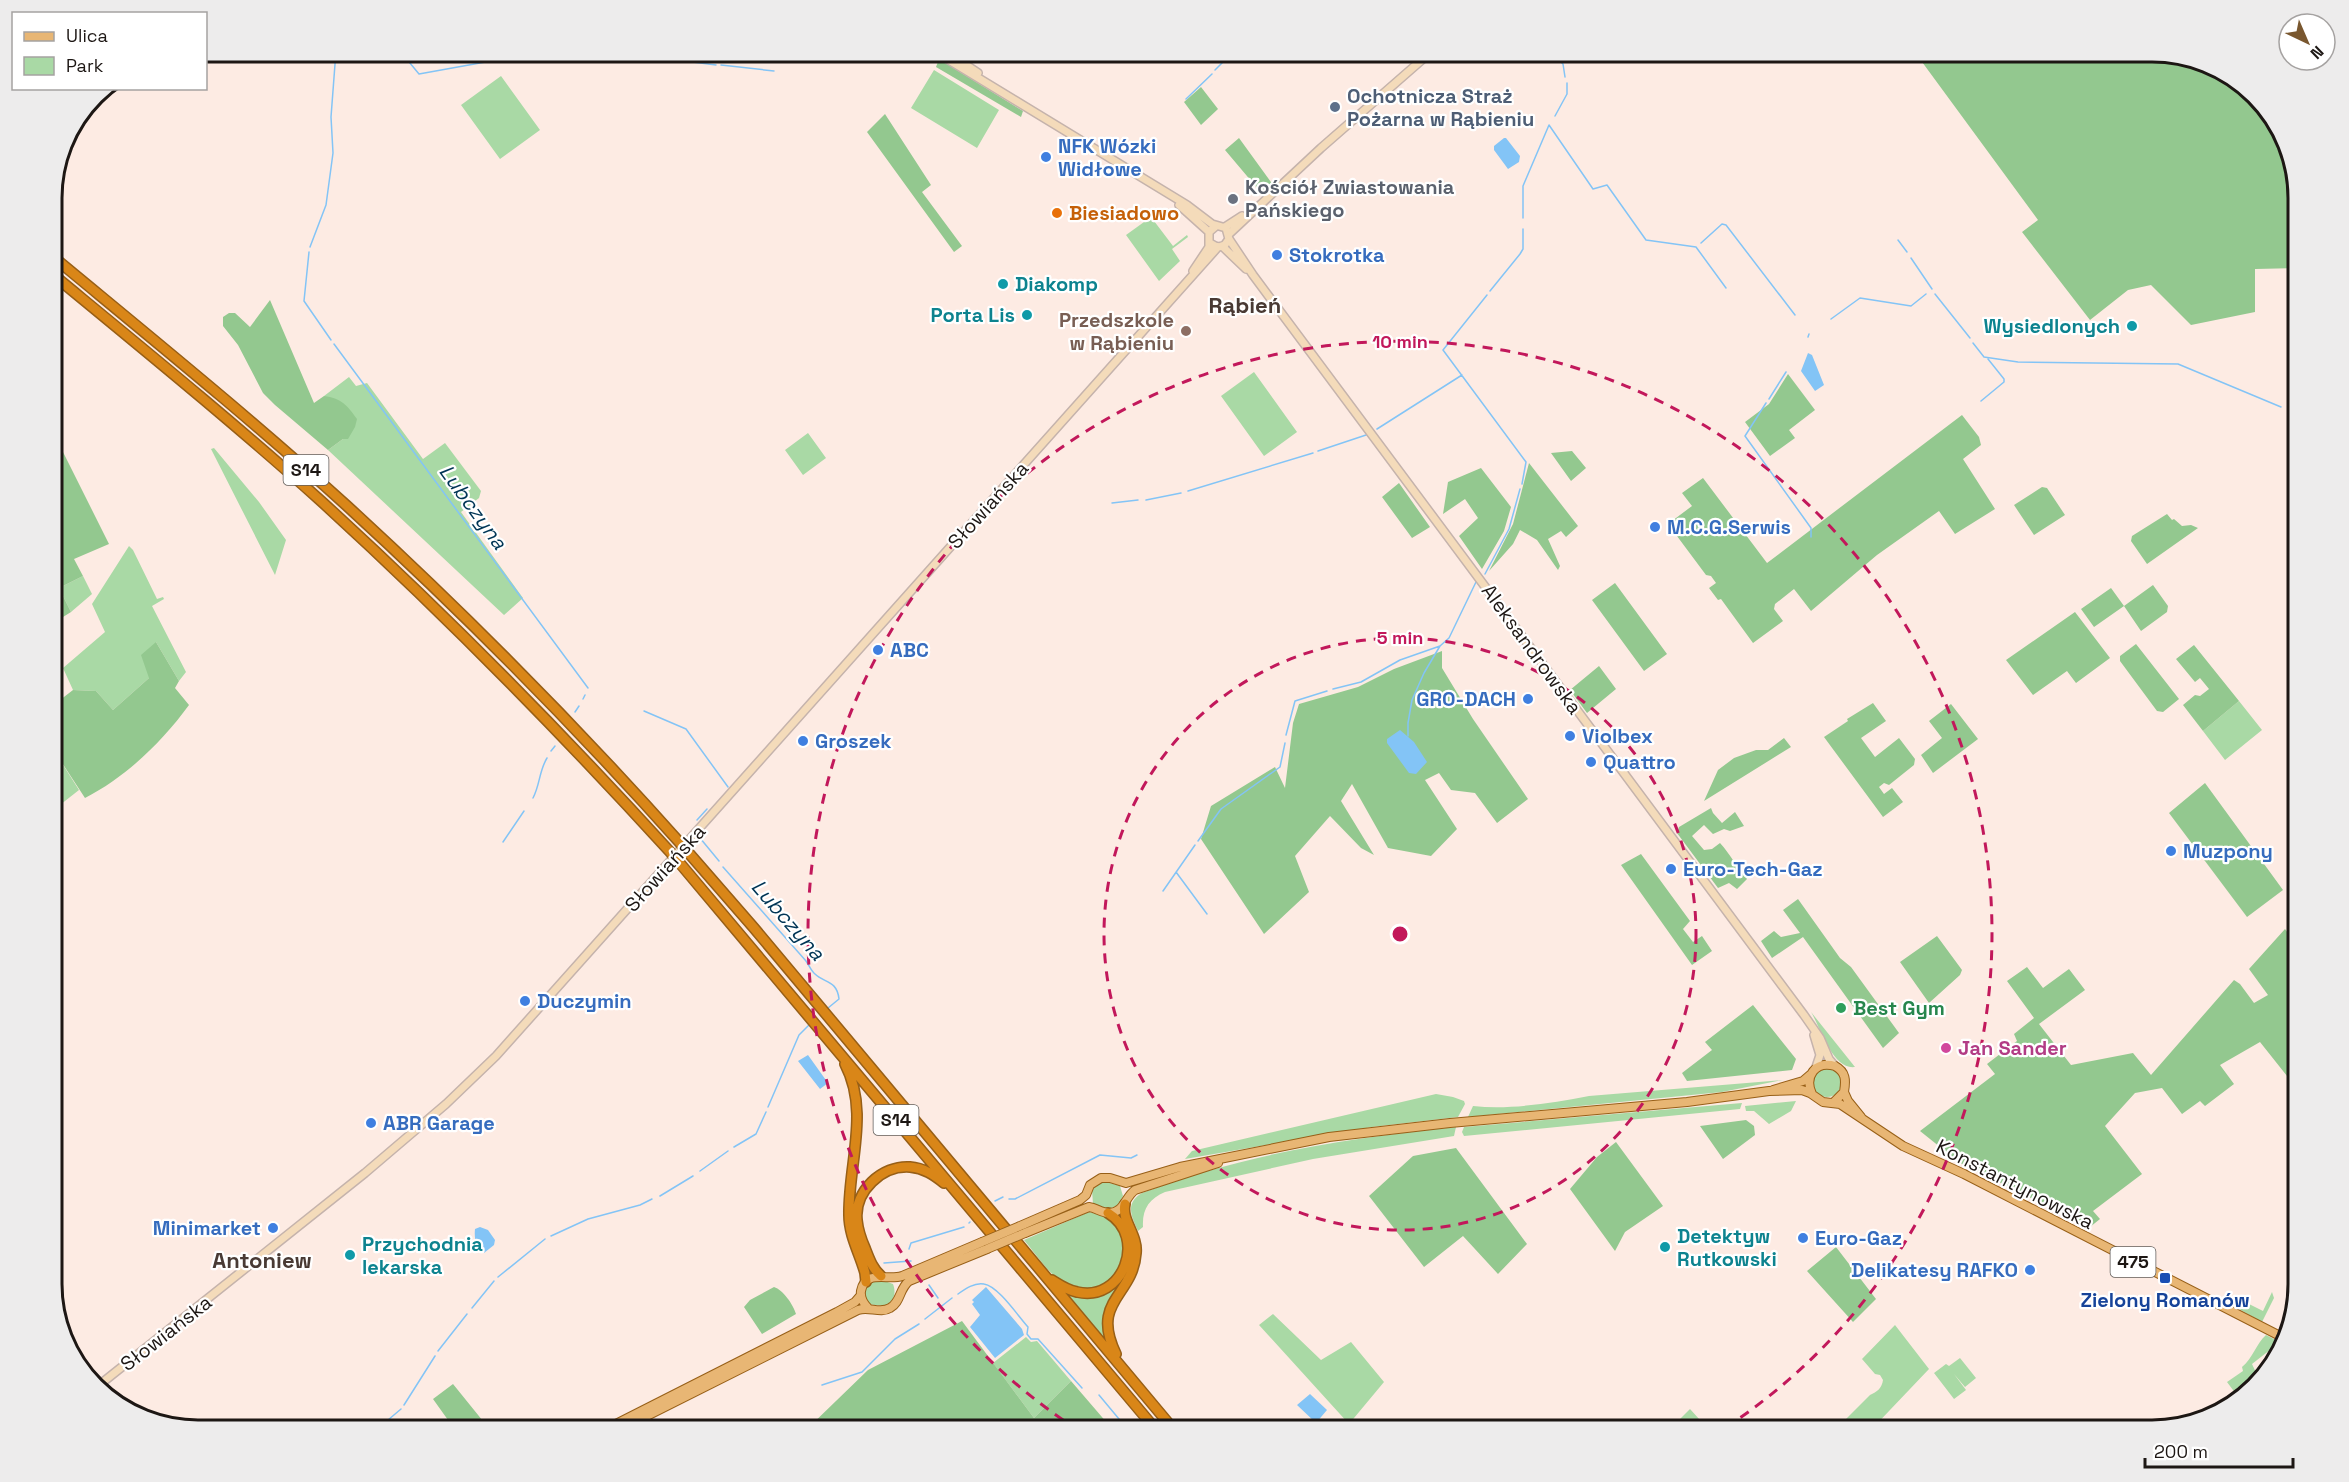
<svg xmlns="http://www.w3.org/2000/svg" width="2349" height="1482" font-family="'Space Grotesk',sans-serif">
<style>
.green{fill:#a9d9a5}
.forest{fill:#93c88f}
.water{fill:#83c4f6}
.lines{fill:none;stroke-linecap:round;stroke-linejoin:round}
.stream{stroke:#83c4f6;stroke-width:1.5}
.secondary-casing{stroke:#c5b3ac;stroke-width:10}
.primary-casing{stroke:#975f17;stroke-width:10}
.highway-casing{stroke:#975f17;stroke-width:12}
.secondary{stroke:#f4dbba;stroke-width:7}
.primary{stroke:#e8b674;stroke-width:8}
.highway{stroke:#d98618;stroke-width:9}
.primary-bridge-casing{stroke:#975f17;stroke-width:10;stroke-linecap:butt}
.highway-bridge-casing{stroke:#975f17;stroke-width:12;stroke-linecap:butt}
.primary-bridge{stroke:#e8b674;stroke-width:8}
.highway-bridge{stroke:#d98618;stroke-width:9}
.ring{fill:none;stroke:#c2185b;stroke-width:3;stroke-dasharray:10 8}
.service-dot{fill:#5c6f8a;stroke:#fff;stroke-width:2}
.shop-dot{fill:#3f7fe0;stroke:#fff;stroke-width:2}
.worship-dot{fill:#6b7280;stroke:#fff;stroke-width:2}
.food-dot{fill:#e8710a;stroke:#fff;stroke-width:2}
.culture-dot{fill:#0f9aa8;stroke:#fff;stroke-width:2}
.education-dot{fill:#8d6e63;stroke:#fff;stroke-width:2}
.leisure-dot{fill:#2e9e5b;stroke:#fff;stroke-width:2}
.hotel-dot{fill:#d1479c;stroke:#fff;stroke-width:2}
.transit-dot{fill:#1a4fb4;stroke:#fff;stroke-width:2}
.labels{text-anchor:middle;stroke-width:4.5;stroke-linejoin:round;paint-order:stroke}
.shield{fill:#fff;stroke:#615d5a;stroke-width:1.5}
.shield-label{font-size:18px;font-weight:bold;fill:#1d1714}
.service-label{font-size:20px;font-weight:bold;fill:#4e5e75;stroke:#fff;text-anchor:start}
.shop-label{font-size:20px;font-weight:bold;fill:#366cbe;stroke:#fff;text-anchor:start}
.worship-label{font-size:20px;font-weight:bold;fill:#5b616d;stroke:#fff;text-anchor:start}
.food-label{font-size:20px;font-weight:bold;fill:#c56008;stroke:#fff;text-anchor:start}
.culture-label{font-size:20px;font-weight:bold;fill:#0d838f;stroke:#fff;text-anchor:start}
.education-label{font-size:20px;font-weight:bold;fill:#785e54;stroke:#fff;text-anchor:end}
.street-label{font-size:20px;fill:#1d1714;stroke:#fff}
.leisure-label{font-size:20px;font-weight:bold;fill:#27864d;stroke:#fff;text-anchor:start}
.hotel-label{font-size:20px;font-weight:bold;fill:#b23c85;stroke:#fff;text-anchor:start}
.transit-label{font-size:20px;font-weight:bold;fill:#164399;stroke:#fff}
.water-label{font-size:21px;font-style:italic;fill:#003555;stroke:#fff}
.quarter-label{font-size:22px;font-weight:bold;fill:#493a34;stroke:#fff}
.rim{fill:none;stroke:#1d1714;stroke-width:3}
.centre{fill:#c2185b;stroke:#fff;stroke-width:3}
.ring-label{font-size:18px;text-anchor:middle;font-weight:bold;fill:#c2185b;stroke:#fff;stroke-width:4.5;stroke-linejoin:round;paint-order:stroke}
</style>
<rect width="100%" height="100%" fill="#fdebe3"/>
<!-- green -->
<path class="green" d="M934,70L999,110L977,148L911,108Z
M501,76L540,130L500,159L461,105Z
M1151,217L1173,246L1187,235L1188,237L1172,249L1180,261L1159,281L1126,235Z
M1254,372L1297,432L1264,456L1221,396Z
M349,377L356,386L367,383L423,459L445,443L481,491L479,498L461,512L523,598L504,615L328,450L343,439H348L324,396Z
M808,433L826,458L803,475L785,450Z
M214,448L259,502L286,540L275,575L211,449Z
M129,546L133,550L157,599L163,597L164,599L152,606L186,672L179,681L156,642L149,678L113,710L96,691L73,690L63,668L105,632L92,604Z
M83,576L92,594L71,612L59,588Z
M2239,701L2262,730L2225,760L2203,731Z
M51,746L79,790L51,812Z
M1811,1012L1855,1067C1833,1070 1821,1029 1811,1012Z
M1813 1083a14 14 0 1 1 28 0a14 14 0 1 1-28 0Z
M1783,1080L1722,1092L1468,1117L1473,1106C1511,1110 1552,1103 1589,1096Z
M1436,1094L1453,1097L1464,1101L1465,1104L1458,1117L1372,1127L1185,1159L1192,1151Z
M1796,1101L1791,1111L1769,1124L1754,1111H1746L1745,1106Z
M1742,1103L1740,1109L1464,1136L1462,1132L1464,1127Z
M1456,1127L1454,1136L1313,1159L1165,1192C1149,1199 1142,1209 1143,1227L1138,1231C1131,1216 1125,1203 1142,1193C1245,1154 1347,1138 1456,1127Z
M1103,1181L1120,1186L1123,1196L1118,1205L1109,1209L1093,1204L1092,1190Z
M1089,1212C1096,1214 1105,1216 1111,1220C1117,1223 1119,1229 1121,1235C1134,1269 1098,1302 1065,1284C1049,1275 1036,1254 1024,1240Z
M882,1280L893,1284C897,1295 893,1303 883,1306L867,1304C862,1287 865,1282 882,1280Z
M1117,1285L1118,1287C1107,1303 1099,1319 1105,1339L1066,1292C1086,1299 1100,1298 1117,1285Z
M2272,1292L2274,1298L2262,1322L2230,1304L2233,1296L2263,1311Z
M1273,1314L1321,1360L1351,1342L1384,1382L1349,1424L1259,1325Z
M1895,1325L1929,1369L1870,1431H1834L1870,1395C1877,1392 1882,1388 1883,1380L1880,1375L1875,1374L1862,1359Z
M2266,1335L2280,1342L2252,1364L2259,1379L2236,1400L2234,1396L2236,1394L2227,1382L2243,1371L2242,1367C2253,1358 2256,1344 2266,1335Z
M1026,1337L1031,1342L1037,1341L1071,1381L1034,1418L993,1363Z
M1960,1358L1976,1378L1965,1387L1954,1374L1966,1390L1954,1399L1934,1373L1946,1364L1949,1366Z
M1690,1409L1710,1431H1668Z"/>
<!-- forest -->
<path class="forest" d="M1914,51H2152L2233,75L2279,125L2298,197V268L2255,269V312L2191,325L2151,285L2128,290L2090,320L2022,232L2038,220Z
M939,59L1023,111L1021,117L936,67Z
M1201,87L1218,109L1201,125L1184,102Z
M885,114L931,185L922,192L962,246L954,252L867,132Z
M1239,138L1273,185L1263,195L1225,150Z
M270,300L314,403L324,396C341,398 347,405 357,419L355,427L348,439H343L328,450L275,405L263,393L238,345L223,326V317L229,313H235L250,327Z
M1788,374L1815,410L1789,430L1795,438L1770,456L1745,422L1769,404Z
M1962,415L1979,437L1981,445L1963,459L1995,509L1955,534L1939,511L1877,555L1811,611L1794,589L1775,604L1774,609L1783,621L1753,643L1721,599L1718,600L1709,588L1716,583L1711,576L1706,575L1668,524L1692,506L1682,493L1703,478L1767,563Z
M51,428L109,544L74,559L83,576L59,588L71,612L63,617L51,595Z
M1572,451L1586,468L1571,481L1551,453Z
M1529,463L1578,526L1566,537L1561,531L1548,539L1560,566L1558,570L1537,540L1520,530L1513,544L1489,571L1513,524Z
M1481,468L1511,507L1504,531L1482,569L1459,536L1478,518L1465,499L1443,514L1448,482Z
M1399,483L1430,527L1412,538L1382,497Z
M2042,487L2047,488L2065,515L2034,535L2014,505Z
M2167,514L2172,520L2174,519L2182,526L2191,525L2198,528L2147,564L2131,541L2132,536Z
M1615,583L1667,654L1644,671L1592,600Z
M2153,585L2168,606L2167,612L2141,631L2124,606L2094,627L2081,609L2111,588L2124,606Z
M2075,612L2110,658L2076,683L2067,671L2033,695L2006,660Z
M156,642L179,681L175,688L189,705C162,742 126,777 85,798L51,746V707L73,690L96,691L113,710L149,678L141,655Z
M2136,644L2179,699L2163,712L2157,711L2120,661V656Z
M2194,645L2239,701L2203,731L2183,705L2195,695L2200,696L2209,689L2200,678L2195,682L2176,659Z
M1442,651V668L1473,719L1528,799L1497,823L1475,793L1451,790L1439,773L1425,780L1457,829L1431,856L1388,848L1352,784L1341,801L1374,855L1361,848L1330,816L1295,856L1309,892L1264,934L1201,839L1211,806L1275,767L1285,788L1293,723L1299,704L1358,687L1394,669Z
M1599,666L1616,689L1587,713L1570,690Z
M1873,703L1886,721L1861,738L1875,757L1899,738L1915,759L1914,765L1889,785L1884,783L1879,787L1884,794L1892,788L1903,802L1883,817L1824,737L1848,721L1847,719Z
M1951,704L1978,739L1933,773L1921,755L1942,738L1929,721Z
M1784,738L1791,747L1704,801L1718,770L1734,758L1756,750H1768Z
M2205,783L2283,890L2247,917L2169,813Z
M1711,808L1713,813L1722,823L1735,812L1744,826L1730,831L1724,829L1713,834L1704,825L1692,836L1704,850L1712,849L1720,843C1731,855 1737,868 1747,879L1737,889L1729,883L1718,888L1677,833L1679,827Z
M1641,854L1690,921L1683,929L1693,942L1702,936L1712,951L1692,965L1621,865Z
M1798,899L1840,958L1851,967L1899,1033L1883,1048L1803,937L1772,958L1761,941L1774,931L1781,937L1800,933L1783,910Z
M2285,929L2298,946V1030L2296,1032L2298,1035V1090L2260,1042L2220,1065L2234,1084L2205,1106L2200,1101L2182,1114L2162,1088L2135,1093L2105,1126L2142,1174L2093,1211L2100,1219L2090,1227L1960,1163L1920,1131L1995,1074L1987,1064L2017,1041L2014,1034L2034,1018L2007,981L2027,967L2043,988L2069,969L2085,990L2039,1024L2071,1065L2133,1053L2151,1075L2234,980L2240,984L2254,1003L2268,995L2249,969Z
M1937,936L1962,970L1960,975L1929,1003L1900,962Z
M1753,1005L1796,1059L1792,1070L1687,1081L1682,1073L1712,1050L1705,1042Z
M1746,1120L1754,1126L1755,1135L1723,1159L1700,1126Z
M1616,1142L1663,1206L1625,1232L1615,1251L1570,1189L1597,1157Z
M1456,1148L1527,1244L1498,1274L1463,1236L1424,1267L1369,1196L1413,1156Z
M1836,1247L1876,1299L1853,1322L1807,1271Z
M774,1287C783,1290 793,1304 796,1314L762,1334L744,1307L750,1300Z
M962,1321L1034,1418L1071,1381L1114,1431H805L868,1370Z
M453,1384L491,1431H448L453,1427L433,1399Z"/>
<!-- water -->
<path class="water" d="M1504,138H1506L1520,156L1519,162L1508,169L1494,150V146Z
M1808,353L1812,355L1824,385L1815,391L1801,371Z
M1400,730L1414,742L1427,762L1416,774L1409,773L1387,743V739Z
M808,1055L828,1083L820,1089L798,1061Z
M480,1227L488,1230L495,1240L494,1245L484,1253C476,1247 474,1239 475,1229Z
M986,1287L1022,1329L1024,1335L995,1358L970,1327L980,1315L972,1304L974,1302L972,1300Z
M1310,1394L1327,1410L1316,1423L1297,1405Z"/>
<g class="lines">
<!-- stream -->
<path class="stream" d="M400,51L419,74L491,61
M613,51L672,59
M1556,51L1557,58L1563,64L1565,77
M531,53L540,51
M497,59L525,54
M677,60L716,65
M721,65L774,71
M1215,70L1224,61L1231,51
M1186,99L1212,74
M1555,116L1567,94V83
M1523,218V186L1549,125L1593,189L1607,185L1646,240L1696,247L1726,288
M1898,240L1907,252
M1701,243L1722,224L1726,225L1795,315
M310,247L326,205L333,153L331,117L336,51
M309,252L304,301L331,340
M1911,258L1932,289
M1490,291L1520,254L1523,249V229
M1935,294L1970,338
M1487,295L1443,350L1526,462L1522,484
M1831,319L1860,298L1911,306L1926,294
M1808,337L1809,334
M1973,343L1984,357L2018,362L2178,364L2281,407
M334,344L588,688
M1769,399L1786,372
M1981,401L2004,382V379L1988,359
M1766,403L1745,436L1811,528V537
M2290,409L2298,412
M1377,429L1462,375
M1318,451L1366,435
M1188,491L1313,453
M1146,500L1181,493
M1112,503L1138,500
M1485,574L1509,529L1520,489
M1333,689L1361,682L1400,660L1440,646
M583,699L585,695
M644,711L686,729L728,787
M575,712L579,706
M1286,735L1295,701L1327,691
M1408,736V723L1412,700L1424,673L1440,646L1449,638L1476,582
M551,751L555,746
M533,798C540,785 539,771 547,758
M697,820L707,809
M700,838L719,861
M1198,841L1221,809L1280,767L1285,743
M503,842L524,811
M723,867L806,961C809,965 811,971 815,974C824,983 837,980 839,999L828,1008
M1176,872L1207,914
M1163,891L1195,845
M768,1107L799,1035L811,1023
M734,1147L756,1134L766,1112
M700,1171L728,1151
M660,1196L693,1176
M1009,1199H1015L1100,1155L1131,1158L1137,1155
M995,1201L1003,1197
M969,1223L970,1222
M551,1236L588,1219L640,1205L652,1199
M909,1249L911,1243L964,1227
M884,1263L911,1261
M498,1277L545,1239
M929,1285L938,1298
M958,1294C965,1289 975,1282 984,1284C998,1286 1018,1316 1028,1327L1027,1334L1031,1339H1038L1082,1388
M472,1308L494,1281
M925,1319L952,1298
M438,1351L467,1314
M822,1385L862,1372L895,1339L919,1324
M1099,1395L1129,1431
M404,1405L435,1356
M375,1431L401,1409"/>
<!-- secondary casing -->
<g class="secondary-casing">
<path id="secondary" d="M934,51L1187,205L1212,224L1226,228L1229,239L1224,246L1217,247L1210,243
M945,51L978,73
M1179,205L1209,232
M1225,227L1242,216
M1229,234L1321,148L1432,51
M1229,239L1253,275L1804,1015L1820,1038L1829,1059L1835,1066
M1222,246L1246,269
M1193,271L1209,247V232L1216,226
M1814,1035L1820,1055L1816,1067
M98,1386L365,1173L446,1104L496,1056L1218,247"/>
</g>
<!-- primary casing -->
<g class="primary-casing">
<path id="primary" d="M1773,1090L1803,1081L1810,1075
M1844,1092L1848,1101L1861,1117
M1812,1094C1804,1077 1815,1060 1835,1066C1846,1072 1846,1080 1844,1092L1833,1103
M1020,1226L1080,1200L1086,1195L1090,1185L1101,1178H1110L1126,1183L1180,1167L1329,1137L1450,1123L1687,1102L1769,1091L1802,1090L1810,1093L1823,1102L1840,1104L1903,1146L1964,1174L2282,1337
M1025,1233L1089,1207C1096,1208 1102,1213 1109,1213C1124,1213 1125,1197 1135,1190L1218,1163
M868,1308C863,1303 860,1298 861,1291C865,1269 888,1281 902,1276L982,1242
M602,1431L837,1312L855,1302L861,1295
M617,1431L858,1310C869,1306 880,1314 890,1308C901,1302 899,1289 909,1281L987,1249"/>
</g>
<!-- highway casing -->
<g class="highway-casing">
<path id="highway" d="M51,255C150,337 250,418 346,505C463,612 575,725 681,844
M51,273C142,348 233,422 321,501C444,613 560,731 672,854
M687,851L754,928L1175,1431
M678,861L1157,1431
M845,1064C870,1112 848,1164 849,1215C849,1236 860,1254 865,1273L866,1282
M881,1276C872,1268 869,1258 865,1248C861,1239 858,1230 857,1220C854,1191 882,1165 910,1167C924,1168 934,1175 944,1183
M1052,1280C1060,1285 1067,1290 1077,1292C1123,1303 1148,1237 1108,1213
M1116,1354C1090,1300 1133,1297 1136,1253C1138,1235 1121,1220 1125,1204"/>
</g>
<!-- secondary -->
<use href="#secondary" class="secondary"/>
<!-- primary -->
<use href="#primary" class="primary"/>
<!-- highway -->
<use href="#highway" class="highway"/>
<!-- primary-bridge casing -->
<g class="primary-bridge-casing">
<path id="primary-bridge" d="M982,1242L1020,1226
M987,1249L1025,1233"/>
</g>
<!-- highway-bridge casing -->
<g class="highway-bridge-casing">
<path id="highway-bridge" d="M681,844L687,851
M672,854L678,861"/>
</g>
<!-- primary-bridge -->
<use href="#primary-bridge" class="primary-bridge"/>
<!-- highway-bridge -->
<use href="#highway-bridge" class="highway-bridge"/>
</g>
<!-- distance rings -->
<g class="ring">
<circle cx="1400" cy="934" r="296"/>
<path d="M1078 1430A592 592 0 1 1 1722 1430"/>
</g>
<!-- markers -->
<circle class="service-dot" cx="1335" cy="107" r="6"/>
<g class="shop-dot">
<circle cx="1046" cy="157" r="6"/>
<circle cx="1277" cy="255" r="6"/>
<circle cx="1655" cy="527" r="6"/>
<circle cx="878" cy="650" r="6"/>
<circle cx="1528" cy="699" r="6"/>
<circle cx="1570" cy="736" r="6"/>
<circle cx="803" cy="741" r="6"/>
<circle cx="1591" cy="762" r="6"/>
<circle cx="2171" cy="851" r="6"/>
<circle cx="1671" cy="869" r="6"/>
<circle cx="525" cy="1001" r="6"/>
<circle cx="371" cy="1123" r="6"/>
<circle cx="273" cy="1228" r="6"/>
<circle cx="1803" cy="1238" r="6"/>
<circle cx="2030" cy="1270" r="6"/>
</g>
<circle class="worship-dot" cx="1233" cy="199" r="6"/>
<circle class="food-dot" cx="1057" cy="213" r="6"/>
<g class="culture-dot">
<circle cx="1003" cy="284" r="6"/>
<circle cx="1027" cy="315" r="6"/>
<circle cx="2132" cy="326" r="6"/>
<circle cx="1665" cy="1247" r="6"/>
<circle cx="350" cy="1255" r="6"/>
</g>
<circle class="education-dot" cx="1186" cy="331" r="6"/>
<circle class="leisure-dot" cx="1841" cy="1008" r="6"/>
<circle class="hotel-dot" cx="1946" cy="1048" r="6"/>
<rect class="transit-dot" x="2159" y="1272" width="12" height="12" rx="3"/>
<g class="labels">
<!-- shield labels -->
<g class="shield">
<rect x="283.5" y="455" width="45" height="30" rx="4.5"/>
<rect x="873.5" y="1105" width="45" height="30" rx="4.5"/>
<rect x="2110.5" y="1247" width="45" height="30" rx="4.5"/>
</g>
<g class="shield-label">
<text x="306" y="476">S14</text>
<text x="896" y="1126">S14</text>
<text x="2133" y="1268">475</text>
</g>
<!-- service labels -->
<g class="service-label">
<text x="1347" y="103">Ochotnicza Straż<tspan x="1347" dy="23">Pożarna w Rąbieniu</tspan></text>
</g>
<!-- shop labels -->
<g class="shop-label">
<text x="1058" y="153">NFK Wózki<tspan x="1058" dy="23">Widłowe</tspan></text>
<text x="1289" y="262">Stokrotka</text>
<text x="1667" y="534">M.C.G.Serwis</text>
<text x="890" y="657">ABC</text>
<text x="1516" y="706" text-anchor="end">GRO-DACH</text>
<text x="1582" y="743">Violbex</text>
<text x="815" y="748">Groszek</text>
<text x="1603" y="769">Quattro</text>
<text x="2183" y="858">Muzpony</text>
<text x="1683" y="876">Euro-Tech-Gaz</text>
<text x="537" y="1008">Duczymin</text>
<text x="383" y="1130">ABR Garage</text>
<text x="261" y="1235" text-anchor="end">Minimarket</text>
<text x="1815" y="1245">Euro-Gaz</text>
<text x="2018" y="1277" text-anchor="end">Delikatesy RAFKO</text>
</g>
<!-- worship labels -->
<g class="worship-label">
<text x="1245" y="194">Kościół Zwiastowania<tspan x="1245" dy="23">Pańskiego</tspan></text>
</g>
<!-- food labels -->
<g class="food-label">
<text x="1069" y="220">Biesiadowo</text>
</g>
<!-- culture labels -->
<g class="culture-label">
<text x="1015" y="291">Diakomp</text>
<text x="1015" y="322" text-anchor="end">Porta Lis</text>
<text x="2120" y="333" text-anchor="end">Wysiedlonych</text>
<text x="1677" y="1243">Detektyw<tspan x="1677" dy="23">Rutkowski</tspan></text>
<text x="362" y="1251">Przychodnia<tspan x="362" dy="23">lekarska</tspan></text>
</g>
<!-- education labels -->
<g class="education-label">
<text x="1174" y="327">Przedszkole<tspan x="1174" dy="23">w Rąbieniu</tspan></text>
</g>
<!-- street labels -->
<g class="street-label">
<text transform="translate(988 505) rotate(-48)" y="7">Słowiańska</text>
<text transform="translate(1532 649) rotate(54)" y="7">Aleksandrowska</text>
<text transform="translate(665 868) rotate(-48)" y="7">Słowiańska</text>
<text transform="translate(2015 1184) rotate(27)" y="7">Konstantynowska</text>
<text transform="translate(166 1333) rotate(-38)" y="7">Słowiańska</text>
</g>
<!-- leisure labels -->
<g class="leisure-label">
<text x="1853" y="1015">Best Gym</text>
</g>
<!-- hotel labels -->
<g class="hotel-label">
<text x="1958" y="1055">Jan Sander</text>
</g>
<!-- transit labels -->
<g class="transit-label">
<text x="2165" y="1307">Zielony Romanów</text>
</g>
<!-- water labels -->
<g class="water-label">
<text transform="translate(473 507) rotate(54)" y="7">Lubczyna</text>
<text transform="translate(788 920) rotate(49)" y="7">Lubczyna</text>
</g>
<!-- quarter labels -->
<g class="quarter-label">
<text x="1245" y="313">Rąbień</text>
<text x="262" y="1268">Antoniew</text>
</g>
</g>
<!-- crop -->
<path d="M0 0H2349V1482H0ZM198 62H2152A136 136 0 0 1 2288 198V1284A136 136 0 0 1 2152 1420H198A136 136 0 0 1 62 1284V198A136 136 0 0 1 198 62Z" fill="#edecec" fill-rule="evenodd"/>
<path class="rim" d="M198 62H2152A136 136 0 0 1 2288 198V1284A136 136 0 0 1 2152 1420H198A136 136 0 0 1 62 1284V198A136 136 0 0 1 198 62Z"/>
<circle cx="1400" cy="934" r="9" class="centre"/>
<g class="ring-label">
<text x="1400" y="348">10 min</text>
<text x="1400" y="644">5 min</text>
</g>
<!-- legend -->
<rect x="12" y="12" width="195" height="78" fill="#ffffff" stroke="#a5a2a1" stroke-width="1.5"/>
<rect x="24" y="32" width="30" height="9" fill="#e8b674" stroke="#a5a2a1" stroke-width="1.5"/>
<text x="66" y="42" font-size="18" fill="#1d1714">Ulica</text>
<rect x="24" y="57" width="30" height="18" fill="#a9d9a5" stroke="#a5a2a1" stroke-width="1.5"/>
<text x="66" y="72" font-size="18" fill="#1d1714">Park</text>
<!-- north arrow -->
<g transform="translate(2307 42) rotate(136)"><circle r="28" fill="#ffffff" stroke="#a5a2a1" stroke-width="1.5"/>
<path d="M0-4.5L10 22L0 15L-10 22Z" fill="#79572f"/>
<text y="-9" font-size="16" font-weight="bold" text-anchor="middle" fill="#1d1714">N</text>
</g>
<!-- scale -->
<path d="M2145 1458v9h148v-9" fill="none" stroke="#1d1714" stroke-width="3"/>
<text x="2154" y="1458" font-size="18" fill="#1d1714" stroke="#ffffff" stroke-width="4.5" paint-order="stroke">200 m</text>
</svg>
